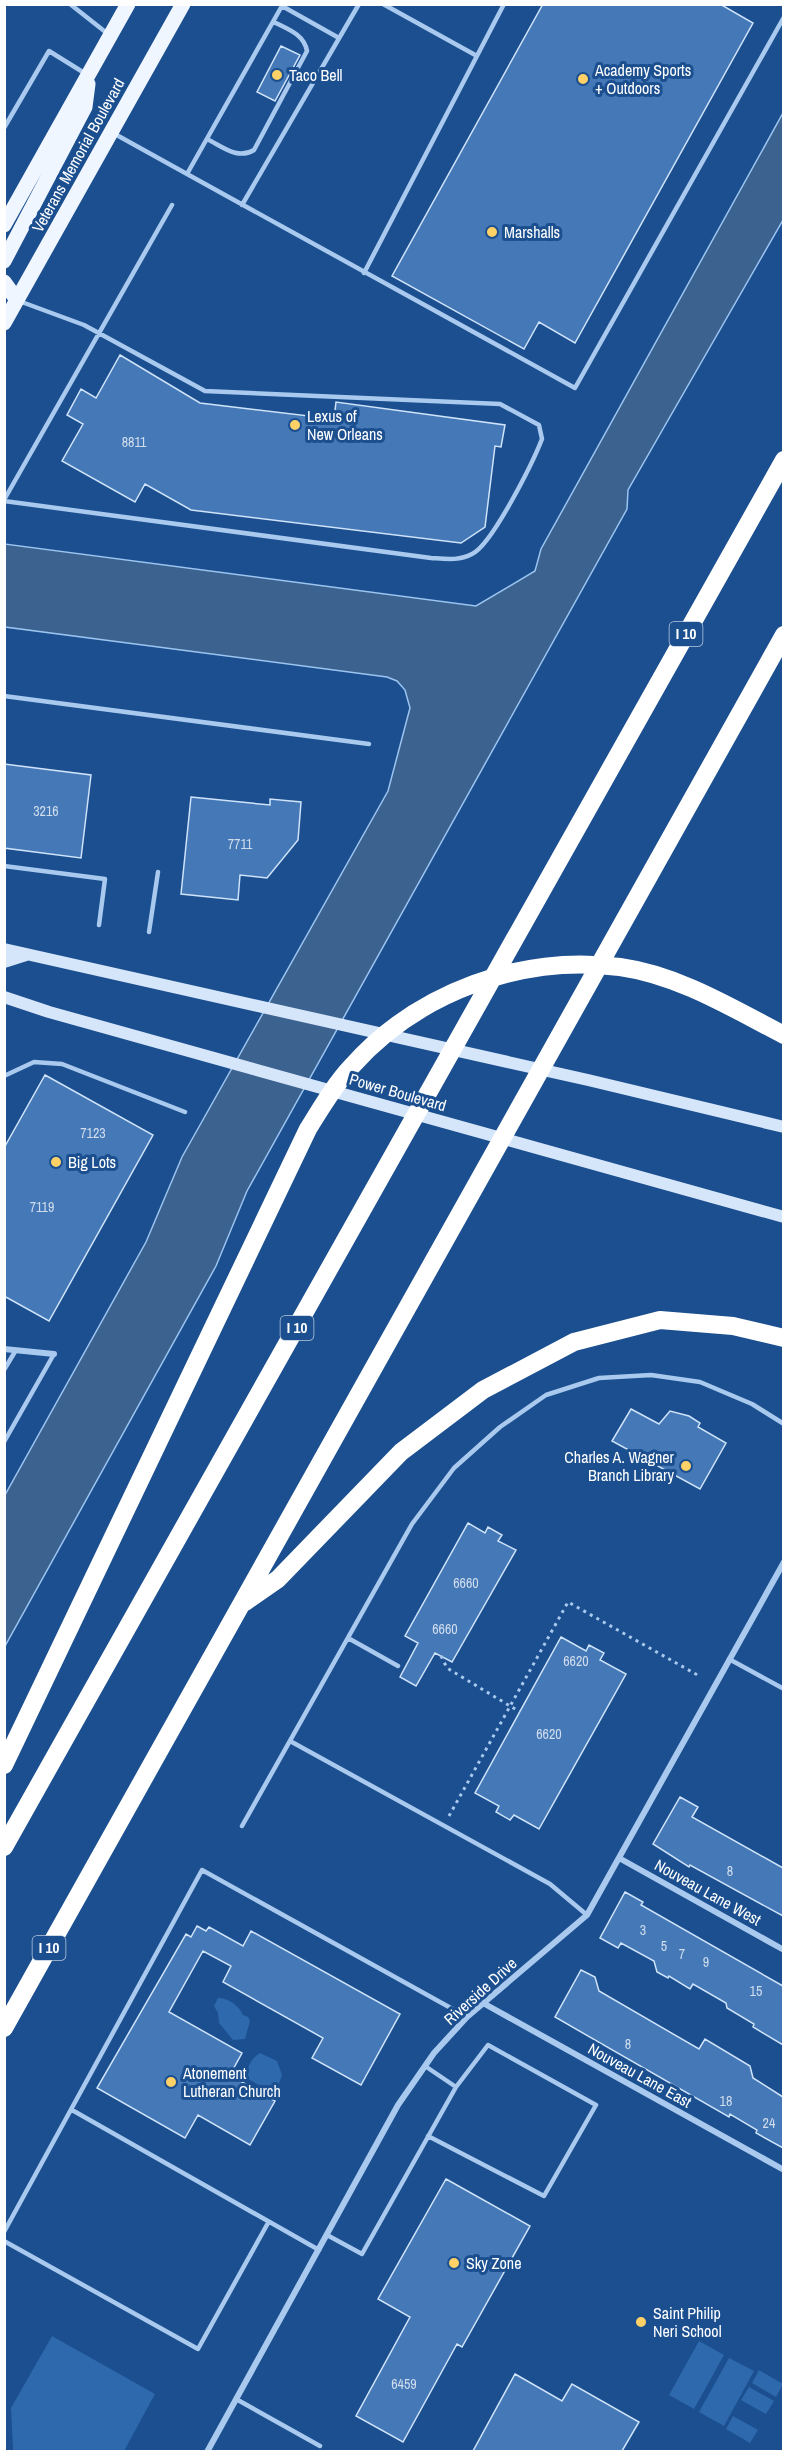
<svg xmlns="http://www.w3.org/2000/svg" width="788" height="2456" font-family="'Archivo Narrow',sans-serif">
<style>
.green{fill:#2e69ad}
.water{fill:#3c6290;stroke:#9cc4f0;stroke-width:1.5}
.building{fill:#4478b7;stroke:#cfe3fa;stroke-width:1.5}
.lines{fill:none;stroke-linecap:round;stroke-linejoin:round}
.path{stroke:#a9c9ee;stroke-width:3;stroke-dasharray:3 4.5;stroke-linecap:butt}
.service{stroke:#a9c9ee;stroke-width:4.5}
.minor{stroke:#a9c9ee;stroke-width:6}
.secondary{stroke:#d6e6fa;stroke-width:12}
.primary{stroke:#f0f6ff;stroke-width:15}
.motorway{stroke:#fff;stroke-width:18}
.poi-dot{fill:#ffd166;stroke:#1b4f8f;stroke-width:2}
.labels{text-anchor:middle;stroke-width:6;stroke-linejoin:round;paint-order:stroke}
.number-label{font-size:14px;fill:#d0dded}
.shield{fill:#1b4f8f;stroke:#bbcadd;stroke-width:1.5}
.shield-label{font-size:15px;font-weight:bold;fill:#fff}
.poi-label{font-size:16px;fill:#fff;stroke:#1b4f8f;text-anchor:start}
.street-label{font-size:16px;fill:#fff;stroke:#1b4f8f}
</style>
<rect width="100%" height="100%" fill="#1b4f8f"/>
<!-- green -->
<path class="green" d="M218,1998C229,1998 239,2006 243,2015L248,2017L250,2021L245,2039L233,2040L219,2023L218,2013L214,2006Z
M260,2053L277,2061L282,2075L277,2089L268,2091L247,2078C246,2069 251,2058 260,2053Z
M52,2336L155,2394L124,2451H13L11,2408Z
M699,2341L724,2355L694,2409L669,2395Z
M729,2358L754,2371L724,2426L699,2412Z
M759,2370L783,2384L776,2397L752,2383Z
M749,2387L774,2401L766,2414L741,2400Z
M733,2416L758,2430L750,2443L726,2429Z"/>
<!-- water -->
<path class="water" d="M783,113V220L628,490L627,509L247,1191L216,1266L5,1646V1495L146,1242L182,1157L388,791L410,708L405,690L397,681L387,677L5,627V544L476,606L535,571L541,549Z"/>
<!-- building -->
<path class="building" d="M543,4H720L753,23L575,343L539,322L524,349L392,276Z
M281,46L300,55L275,101L257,92Z
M120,355L200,403L334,419L336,402L505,425L501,447L495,446L485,527L461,543L191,510L145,484L135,502L62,461L83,424L67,415L81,389L96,398Z
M4,764L91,775L81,858L4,848Z
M191,797L270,805V799L301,802L298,840L267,878L240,875L238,900L181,894Z
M45,1075L153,1135L49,1321L4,1296V1148Z
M631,1409L659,1424L670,1411L689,1416L700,1423L698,1427L726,1443L700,1489L612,1441Z
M468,1523L485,1533L488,1527L502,1535L498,1541L516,1550L452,1662L435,1653L416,1686L400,1677L418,1643L405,1636Z
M561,1637L586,1651L589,1645L604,1653L600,1660L626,1674L539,1829L514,1815L510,1820L496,1812L499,1806L475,1793Z
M680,1797L698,1807L692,1817L783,1868V1916L690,1865L689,1867L653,1844Z
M625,1892L643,1902L641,1905L783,1986V2045L753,2027L754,2024L727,2008L726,2003L693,1984L690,1989L669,1976L668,1978L657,1972L654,1961L621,1943L618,1948L600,1938Z
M197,1926L206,1931L209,1927L243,1946L251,1931L400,2014L361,2085L312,2058L323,2038L223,1982L231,1966L203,1951L169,2012L242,2053L230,2075L275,2101L250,2145L198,2115L185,2138L97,2088L186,1934L191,1937Z
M581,1970L595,1977L599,1991L699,2049L705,2039L750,2066L753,2078L783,2097V2148L756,2133L757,2130L730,2114L729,2117L555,2017Z
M446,2179L530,2226L462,2347L457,2344L403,2442L356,2416L410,2317L378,2299Z
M515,2374L562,2401L572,2384L639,2422L622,2451H473Z"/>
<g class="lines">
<!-- path -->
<path class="path" d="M441,1656L447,1668L520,1712
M449,1816L568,1602L701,1677"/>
<!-- service -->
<path class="service" d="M70,4L108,34
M283,4L187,174L575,388L784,17
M383,4L477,56
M282,6L339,38
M4,128L49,51L86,74
M113,133L187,174
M207,139C223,147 238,160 254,150L307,51C304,34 287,29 274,22
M242,205L359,4
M364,273L504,4
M4,500L172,205
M4,501L431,558C446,559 459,561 472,554C492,545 533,462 542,439L539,425L500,404L205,391L84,325L19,301
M4,696L369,744
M4,866L105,879L99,925
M149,932L158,872
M4,1076L34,1062L62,1064L185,1112
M4,1370L16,1350
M4,1442L54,1354
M348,1638L398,1666
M729,1659L784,1689
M290,1741L550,1884L587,1915
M242,1826L412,1524L454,1468L500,1427L546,1395L599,1378L651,1375L700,1382L752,1404L784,1424
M425,2066L456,2087
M72,2110L319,2250
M4,2232L202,1870L467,2017
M327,2235L362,2254L456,2087L488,2045L596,2105L544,2196L428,2136
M4,2241L198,2349L268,2223
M236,2399L320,2446"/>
<!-- minor -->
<path class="minor" d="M4,1349L54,1354
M619,1858L784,1950
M483,2003L784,2170
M207,2452L398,2105L434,2053L467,2017L587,1915L784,1562"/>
<!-- secondary -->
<path class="secondary" d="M4,949L588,1080L784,1127
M4,962L26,955
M4,997L49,1012L784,1217"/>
<!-- primary -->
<path class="primary" d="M4,225L128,4
M4,261L85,107L88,84
M4,282L17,300
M4,323L183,4"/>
<!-- motorway -->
<path class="motorway" d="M245,1602L278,1579L401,1452L483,1390L574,1342L660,1320L733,1326L784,1338
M4,1765L308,1129C321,1108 335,1084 352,1066C418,992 522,954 620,967C678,975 732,1008 784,1035
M4,1847L784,460
M4,2028L784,635"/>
</g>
<!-- markers -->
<g class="poi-dot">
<circle cx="277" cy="75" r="6"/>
<circle cx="583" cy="79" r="6"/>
<circle cx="492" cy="232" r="6"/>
<circle cx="295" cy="425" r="6"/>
<circle cx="56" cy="1162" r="6"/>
<circle cx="686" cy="1466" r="6"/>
<circle cx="171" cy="2082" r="6"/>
<circle cx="454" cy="2263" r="6"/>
<circle cx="641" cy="2322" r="6"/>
</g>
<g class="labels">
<!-- number labels -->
<g class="number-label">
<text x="134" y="447">8811</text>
<text x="46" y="816">3216</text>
<text x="240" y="849">7711</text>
<text x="93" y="1138">7123</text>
<text x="42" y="1212">7119</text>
<text x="466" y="1588">6660</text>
<text x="445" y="1634">6660</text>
<text x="576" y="1666">6620</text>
<text x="549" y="1739">6620</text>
<text x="730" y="1876">8</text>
<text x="643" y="1935">3</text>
<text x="664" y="1951">5</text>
<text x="682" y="1959">7</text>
<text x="706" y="1967">9</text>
<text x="756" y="1996">15</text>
<text x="628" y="2049">8</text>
<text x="726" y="2106">18</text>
<text x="769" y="2128">24</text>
<text x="404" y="2389">6459</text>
</g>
<!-- shield labels -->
<g class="shield">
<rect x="669.5" y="622" width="33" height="24" rx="4.5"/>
<rect x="280.5" y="1316" width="33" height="24" rx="4.5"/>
<rect x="32.5" y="1936" width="33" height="24" rx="4.5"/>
</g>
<g class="shield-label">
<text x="686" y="639">I 10</text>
<text x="297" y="1333">I 10</text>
<text x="49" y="1953">I 10</text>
</g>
<!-- poi labels -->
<g class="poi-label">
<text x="595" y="76">Academy Sports<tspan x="595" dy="18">+ Outdoors</tspan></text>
<text x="289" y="81">Taco Bell</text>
<text x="504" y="238">Marshalls</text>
<text x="307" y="422">Lexus of<tspan x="307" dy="18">New Orleans</tspan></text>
<text x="68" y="1168">Big Lots</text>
<text x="674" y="1463" text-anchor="end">Charles A. Wagner<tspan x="674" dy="18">Branch Library</tspan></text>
<text x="183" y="2079">Atonement<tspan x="183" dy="18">Lutheran Church</tspan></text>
<text x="466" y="2269">Sky Zone</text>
<text x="653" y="2319">Saint Philip<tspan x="653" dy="18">Neri School</tspan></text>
</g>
<!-- street labels -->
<g class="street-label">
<text transform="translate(78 155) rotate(-61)" y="6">Veterans Memorial Boulevard</text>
<text transform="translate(398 1092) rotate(16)" y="6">Power Boulevard</text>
<text transform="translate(708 1892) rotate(29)" y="6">Nouveau Lane West</text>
<text transform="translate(480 1991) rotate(-42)" y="6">Riverside Drive</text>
<text transform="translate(640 2075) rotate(29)" y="6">Nouveau Lane East</text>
</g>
</g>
<!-- border -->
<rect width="788" height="2456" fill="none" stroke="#ffffff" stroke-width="12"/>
</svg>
